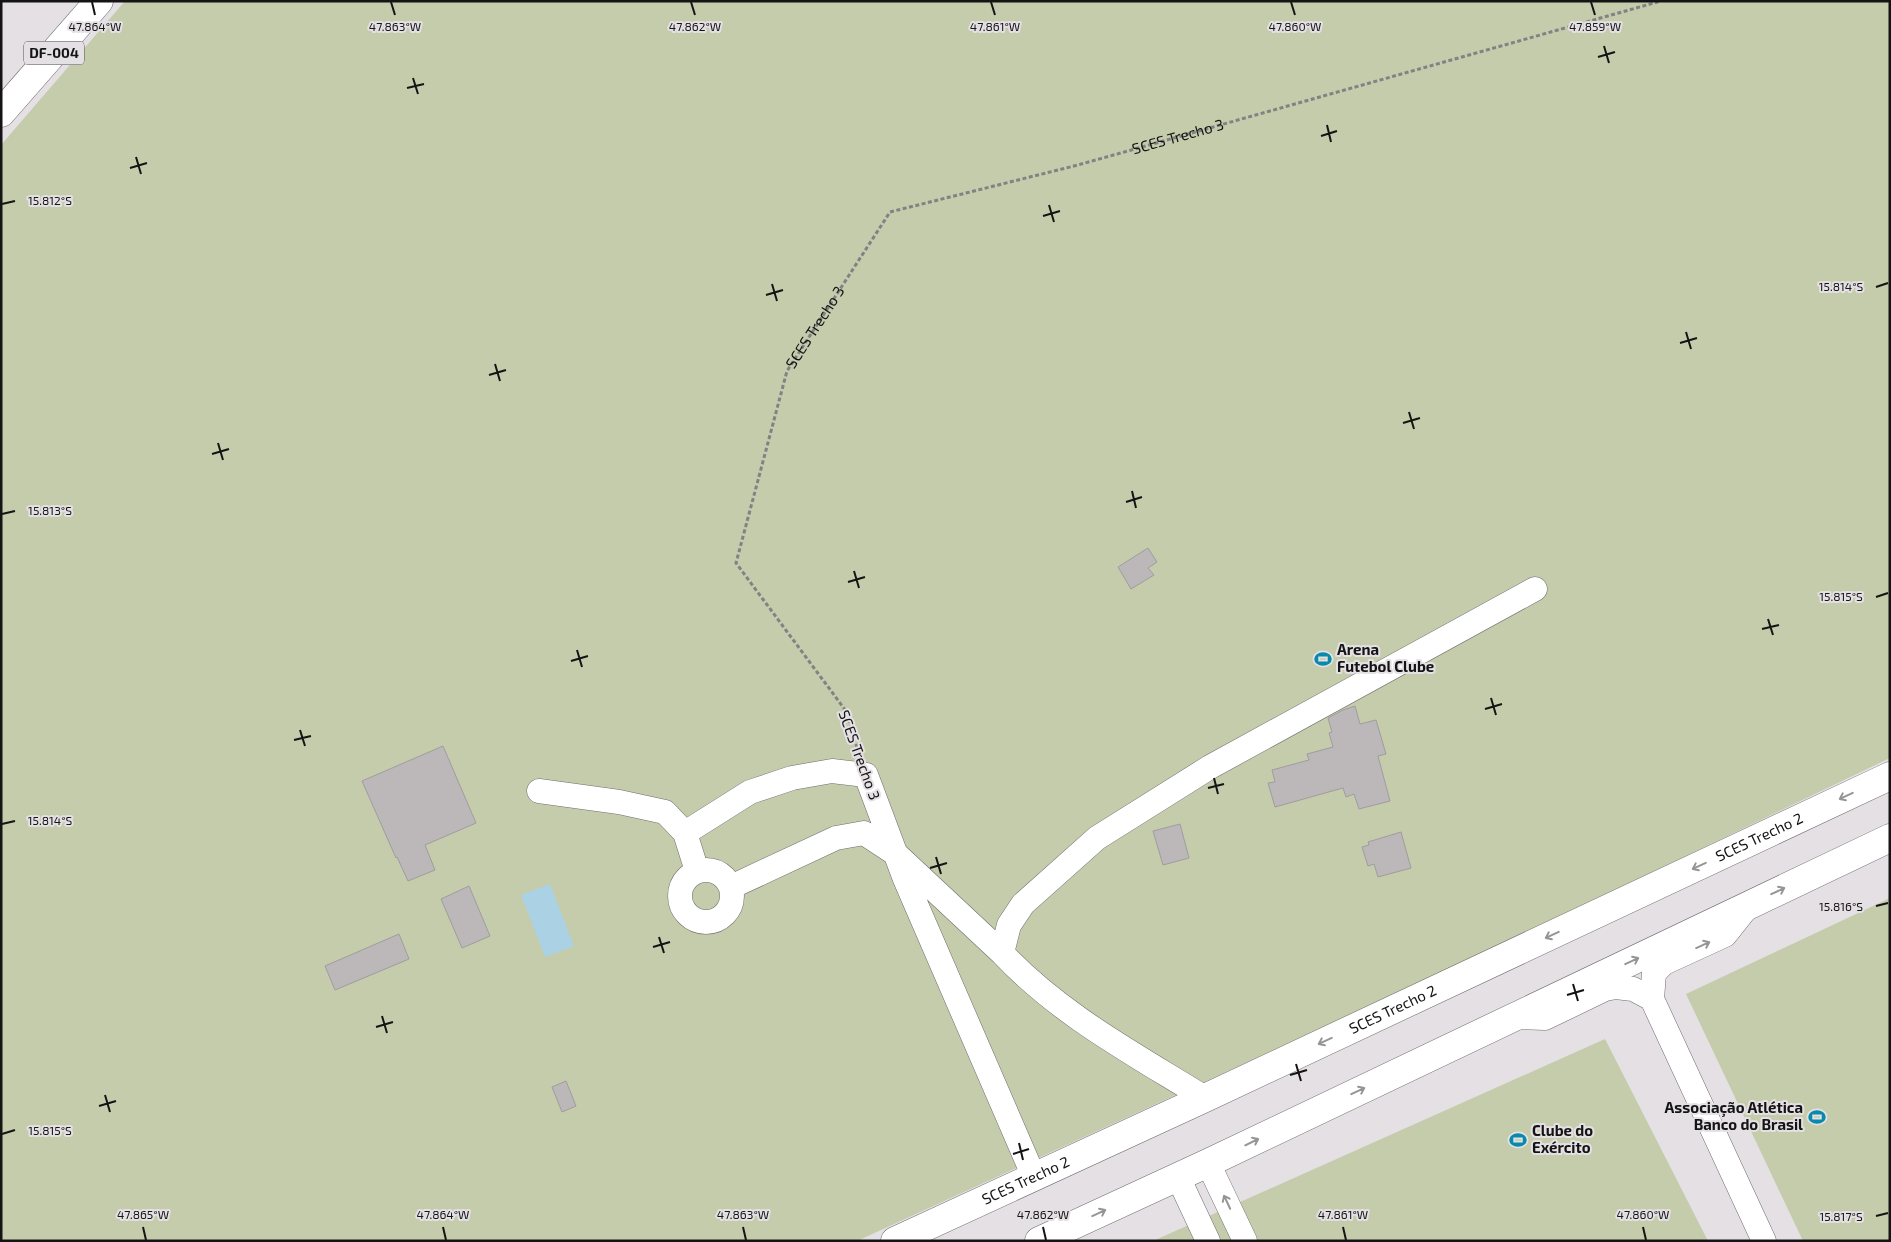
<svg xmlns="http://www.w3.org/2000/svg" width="1891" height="1242" font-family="'Exo 2',sans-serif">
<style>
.green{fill:#c5ccab}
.water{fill:#abd1e4}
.building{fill:#bcb8ba;stroke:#a09c9e}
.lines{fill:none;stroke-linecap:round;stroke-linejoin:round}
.minor-casing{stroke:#6f6c6f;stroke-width:25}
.major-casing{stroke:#6f6c6f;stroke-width:29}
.highway-casing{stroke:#6f6c6f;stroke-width:29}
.path{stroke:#848184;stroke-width:3;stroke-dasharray:4 2.5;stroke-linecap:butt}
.minor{stroke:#fff;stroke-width:24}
.major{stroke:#fff;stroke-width:28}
.highway{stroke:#fff;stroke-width:28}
.oneway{stroke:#969596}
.ticks{fill:none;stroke:#151415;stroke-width:2}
.labels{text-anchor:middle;stroke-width:4;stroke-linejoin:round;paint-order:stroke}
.shield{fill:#e4e0e4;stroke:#535153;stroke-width:1}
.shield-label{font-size:14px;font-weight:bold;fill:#151415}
.street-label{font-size:15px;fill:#151415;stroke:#e4e0e4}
.poi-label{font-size:15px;font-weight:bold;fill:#151415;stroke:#e4e0e4;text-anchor:start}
.ticks-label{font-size:12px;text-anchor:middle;fill:#151415;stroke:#e4e0e4;stroke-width:4;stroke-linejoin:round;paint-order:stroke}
</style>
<rect width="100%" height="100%" fill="#e4e0e4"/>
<!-- green -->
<path class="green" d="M125,1H1890V758L1457,966L857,1241H1V145Z
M1890,898V1241H1803L1686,994Z
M1605,1039L1708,1241H1153Z"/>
<!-- water -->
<path class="water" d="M550,884L574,946L545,957L521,895Z"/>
<!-- building -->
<path class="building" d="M1148,548L1157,562L1148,568L1154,575L1131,589L1118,567Z
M1355,706L1360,724L1376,720L1386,754L1378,756L1390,801L1359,809L1354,794L1346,797L1343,788L1275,807L1268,783L1275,782L1272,770L1309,760L1307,754L1333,747L1329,733L1332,732L1328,718L1343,710Z
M443,746L476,823L425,845L435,870L408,881L397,857L396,858L362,781Z
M1180,824L1189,858L1163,865L1153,831Z
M1401,832L1411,868L1378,877L1374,864L1368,866L1362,847L1369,845L1368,842Z
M469,886L490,936L462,948L441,899Z
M399,934L409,959L335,990L325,966Z
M566,1081L576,1106L562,1112L552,1087Z"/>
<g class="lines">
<!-- minor casing -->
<g class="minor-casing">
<path id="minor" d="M539,791L619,802L665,812L685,833L697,871
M685,833L750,792L792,778L832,771L866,775L905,879L1034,1177
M680 896a26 26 0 1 1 52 0a26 26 0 1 1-52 0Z
M731,887L836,838L864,833L896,854L1002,953
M1748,906L1725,935L1664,963L1654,973L1652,999L1764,1241
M1514,1017L1545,1018L1605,989L1616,987L1633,989L1652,999
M1205,1098C1134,1054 1059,1014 1002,953L1009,925L1023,904L1097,838L1210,767L1535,589
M1208,1163L1245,1241
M1178,1177L1208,1241"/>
</g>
<!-- major casing -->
<g class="major-casing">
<g id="major">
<path id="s2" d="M895,1241L1205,1098L1890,776"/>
<path d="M1039,1241L1208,1163L1890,838"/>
</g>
</g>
<!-- highway casing -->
<g class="highway-casing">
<path id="highway" d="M1,113L99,1"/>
</g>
<!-- path -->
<path class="path" id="s1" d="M859,754L846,711L736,563L787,371L890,212L1078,165L1661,1"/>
<!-- minor -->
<use href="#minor" class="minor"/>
<!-- major -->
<use href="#major" class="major"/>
<!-- highway -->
<use href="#highway" class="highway"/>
</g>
<!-- one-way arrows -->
<defs><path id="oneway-shaft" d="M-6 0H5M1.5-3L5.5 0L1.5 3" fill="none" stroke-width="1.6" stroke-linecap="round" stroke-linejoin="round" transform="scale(1.25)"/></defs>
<g class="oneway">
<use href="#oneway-shaft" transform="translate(1846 796) rotate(155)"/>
<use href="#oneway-shaft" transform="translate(1699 866) rotate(155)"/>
<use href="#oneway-shaft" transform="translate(1778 891) rotate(-25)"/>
<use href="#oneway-shaft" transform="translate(1552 935) rotate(155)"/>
<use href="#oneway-shaft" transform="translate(1703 945) rotate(-24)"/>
<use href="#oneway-shaft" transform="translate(1632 961) rotate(-25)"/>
<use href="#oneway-shaft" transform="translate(1325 1041) rotate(155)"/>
<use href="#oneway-shaft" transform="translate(1358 1091) rotate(-25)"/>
<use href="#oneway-shaft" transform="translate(1252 1142) rotate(-26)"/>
<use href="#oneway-shaft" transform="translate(1227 1202) rotate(-115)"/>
<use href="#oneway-shaft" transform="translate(1099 1213) rotate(-25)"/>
</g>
<!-- ticks -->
<path class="ticks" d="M92,2L95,15M391,2L395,15M691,2L695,15M991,2L995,15M1291,2L1295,15M1591,2L1595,15M1604,46L1609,63M1598,57L1615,52M413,78L418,94M407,88L424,84M1327,125L1331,142M1321,136L1337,131M136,157L141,174M130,168L147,163M2,204L15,201M1049,205L1054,222M1043,216L1060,211M772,284L777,301M1876,287L1888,283M766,295L783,290M1686,332L1691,349M1680,343L1697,338M495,364L500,381M489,375L506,370M1409,412L1414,429M1403,423L1420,418M218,443L223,460M212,454L229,449M1132,491L1136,508M1126,502L1142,497M2,514L15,511M854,571L859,588M848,582L865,577M1876,597L1888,593M1768,619L1773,635M1762,629L1779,625M577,650L582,667M571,661L588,656M1491,698L1496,715M1485,709L1502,704M300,730L305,746M294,740L311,736M1214,778L1218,794M1208,788L1224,784M2,824L15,821M936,857L941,874M930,868L947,863M1876,906L1888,903M659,937L664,953M653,947L670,942M1573,984L1578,1001M1567,995L1584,990M382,1016L387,1033M376,1027L393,1022M1296,1064L1301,1081M1290,1075L1307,1070M105,1095L110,1112M99,1106L116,1101M2,1134L15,1130M1019,1143L1023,1160M1013,1154L1029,1149M1876,1216L1888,1213M143,1227L146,1240M443,1227L446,1240M743,1227L746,1240M1043,1227L1046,1240M1343,1227L1346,1240M1643,1227L1646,1240"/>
<!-- icons -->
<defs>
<g id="stadium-bare" transform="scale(1.35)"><path d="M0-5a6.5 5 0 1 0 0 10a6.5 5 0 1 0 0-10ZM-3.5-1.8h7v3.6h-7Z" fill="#0989ab" stroke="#e4e0e4" stroke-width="2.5" paint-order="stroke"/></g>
</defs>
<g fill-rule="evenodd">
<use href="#stadium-bare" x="1323" y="659"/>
<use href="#stadium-bare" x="1817" y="1117"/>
<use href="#stadium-bare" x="1518" y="1140"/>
</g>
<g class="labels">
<!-- shield labels -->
<rect class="shield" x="24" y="41.5" width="60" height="23" rx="4"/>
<g class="shield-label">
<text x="54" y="58">DF-004</text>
</g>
<!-- street labels -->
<g class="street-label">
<text dy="5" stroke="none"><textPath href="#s1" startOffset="915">SCES Trecho 3</textPath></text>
<text dy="5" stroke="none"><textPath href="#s1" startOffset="480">SCES Trecho 3</textPath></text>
<text transform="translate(859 755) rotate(70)" y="5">SCES Trecho 3</text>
<text dy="5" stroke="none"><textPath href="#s2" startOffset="954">SCES Trecho 2</textPath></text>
<text dy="5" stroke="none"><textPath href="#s2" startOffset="549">SCES Trecho 2</textPath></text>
<text dy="5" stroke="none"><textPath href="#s2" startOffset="144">SCES Trecho 2</textPath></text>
</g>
<!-- poi labels -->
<g class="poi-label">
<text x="1337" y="655">Arena<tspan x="1337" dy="17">Futebol Clube</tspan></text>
<text x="1803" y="1113" text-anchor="end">Associação Atlética<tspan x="1803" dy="17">Banco do Brasil</tspan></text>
<text x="1532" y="1136">Clube do<tspan x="1532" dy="17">Exército</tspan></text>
</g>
</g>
<g class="ticks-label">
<text x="95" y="31">47.864°W</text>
<text x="395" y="31">47.863°W</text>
<text x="695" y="31">47.862°W</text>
<text x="995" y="31">47.861°W</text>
<text x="1295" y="31">47.860°W</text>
<text x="1595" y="31">47.859°W</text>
<text x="50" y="205">15.812°S</text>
<text x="1841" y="291">15.814°S</text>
<text x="50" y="515">15.813°S</text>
<text x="1841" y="601">15.815°S</text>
<text x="50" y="825">15.814°S</text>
<text x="1841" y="911">15.816°S</text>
<text x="50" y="1135">15.815°S</text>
<text x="143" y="1219">47.865°W</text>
<text x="443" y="1219">47.864°W</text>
<text x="743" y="1219">47.863°W</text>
<text x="1043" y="1219">47.862°W</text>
<text x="1343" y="1219">47.861°W</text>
<text x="1643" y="1219">47.860°W</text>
<text x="1841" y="1221">15.817°S</text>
</g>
<!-- border -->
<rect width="1891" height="1242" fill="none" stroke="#151415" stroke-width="5"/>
</svg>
